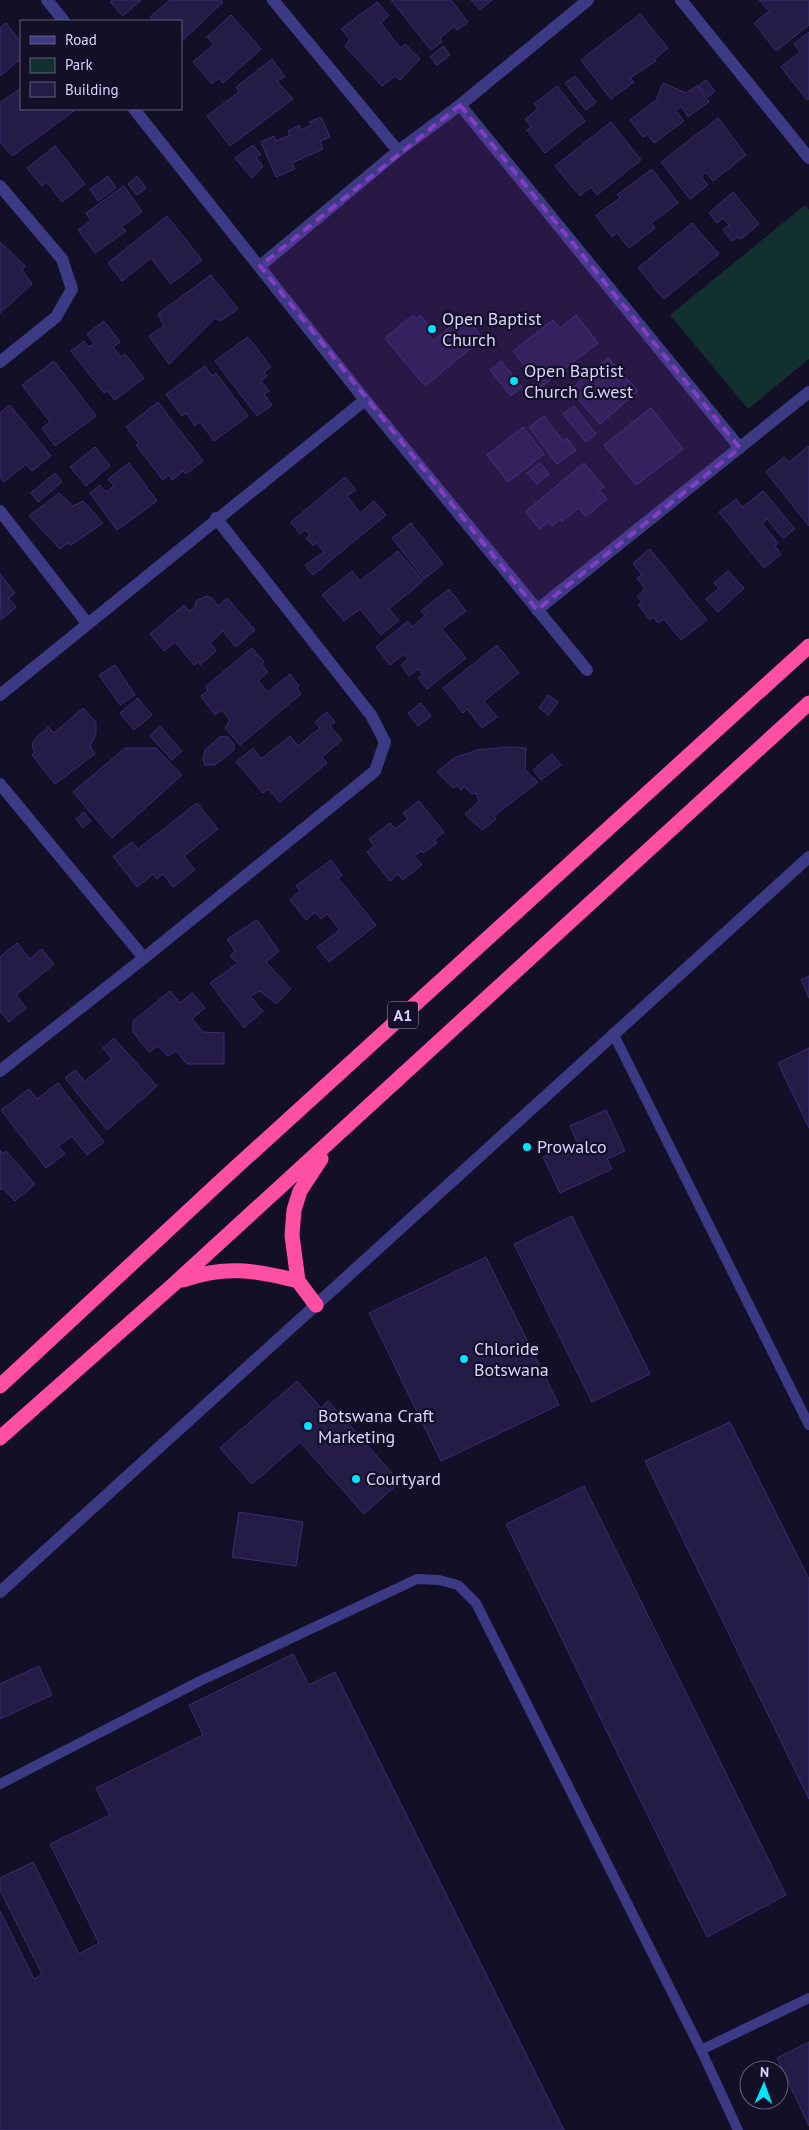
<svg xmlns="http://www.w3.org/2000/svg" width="809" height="2130" font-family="'PT Sans',sans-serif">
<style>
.green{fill:#12302f}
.building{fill:#241b47;stroke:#3b2d73}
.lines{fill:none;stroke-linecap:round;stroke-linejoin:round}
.lane{stroke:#3d3a85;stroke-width:10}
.street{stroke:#3d3a85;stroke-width:12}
.highway{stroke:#ff4fa3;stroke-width:15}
.marked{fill:#843dc5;fill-opacity:0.2;stroke:#843dc5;stroke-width:4;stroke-dasharray:10 6;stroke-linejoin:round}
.poi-dot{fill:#00e5ff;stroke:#130f26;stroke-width:2}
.labels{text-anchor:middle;stroke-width:4.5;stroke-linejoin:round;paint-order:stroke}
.shield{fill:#130f26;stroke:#9e99be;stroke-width:1}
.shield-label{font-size:16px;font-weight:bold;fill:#d9d4ff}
.poi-label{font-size:18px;fill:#d9d4ff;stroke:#130f26;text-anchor:start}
</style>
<rect width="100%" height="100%" fill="#130f26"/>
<!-- green -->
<path class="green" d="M805,205L809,210V359L748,409L670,315Z"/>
<!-- building -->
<path class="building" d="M112,0H141L123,16L110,2Z
M170,0H221L223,2L181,42V21H153L150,17Z
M391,0H451L468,22L457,30L455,26L440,38L442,42L431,50Z
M471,0H492L480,10Z
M759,0H809V25L776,51L754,23L769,11Z
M377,2L389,15L381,23L400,48L405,44L420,59L400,80L395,76L382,86L345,46L350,39L341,29Z
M640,14L668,48L654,59L656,61L630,78L634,82L611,99L581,60Z
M231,15L261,49L223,83L219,78L212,84L193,62L214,44L207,37Z
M6,23L21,42V59L0,76V28Z
M809,32V99L807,100L781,67L800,52L794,44Z
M443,46L450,55L437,65L430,57Z
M272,59L285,77L277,81L293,99L230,146L207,116L239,92L236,87Z
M575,76L596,102L586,110L565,83Z
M706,80L715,91L708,97L698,86Z
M663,83L686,93L697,86L709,102L688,117L681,106L676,111L684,121L654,143L647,134L643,137L630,120L656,100Z
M557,86L585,121L545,153L527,130L531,127L525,119L538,109L534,104Z
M21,88V109H72L74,111L12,156L0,142V103Z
M321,117L330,137L320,141L323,149L292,163L295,169L276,177L261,142L274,136L276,141L290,135L288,131L299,125L301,130L312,125L309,122Z
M718,118L746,155L713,181L706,172L701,176L708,185L690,199L661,162Z
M611,122L641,160L597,195L591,187L580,196L555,166Z
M253,145L261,154L256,158L263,166L252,178L235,158Z
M55,146L85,184L62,202L47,182L42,186L27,168Z
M652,169L678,203L651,223L655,228L629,248L617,233L612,237L596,215L620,198L617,195Z
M108,176L116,188L98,201L90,189Z
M137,176L146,188L137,195L128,184Z
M124,186L142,212L121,227L126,231L95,253L78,230L91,221L86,213Z
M733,192L759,224L741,239L738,237L732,241L723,230L729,225L723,218L717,223L709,213Z
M167,216L202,260L171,284L151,258L122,281L108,263Z
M692,223L719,254L664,299L638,268Z
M0,242L25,266L22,270L32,284L0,313Z
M211,275L238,309L220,321L215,318L169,364L149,336L164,326L158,314Z
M413,315L416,319L420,315L434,332L429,335L433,341L464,315L483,338L425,386L385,338Z
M576,315L598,343L541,387L513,351L553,320L560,328Z
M104,321L120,342L113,347L121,357L125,354L144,378L115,400L107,391L104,393L71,351L84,341L89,347L94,343L87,334Z
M248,337L271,367L264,372L267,376L261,381L269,391L264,394L272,405L257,416L215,361Z
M608,358L638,391L600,424L570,390Z
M54,361L96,416L55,446L42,428L50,422L22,385Z
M501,361L522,387L511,396L490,370Z
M205,366L212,376L216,373L248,416L214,441L200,422L195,426L186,413L182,416L166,394Z
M158,402L203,461L186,474L183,471L172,480L169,475L163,480L136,445L139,443L126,427Z
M10,405L51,456L32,471L26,464L4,482L0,477V413Z
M574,406L596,434L586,442L563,414Z
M651,408L683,449L636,485L604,445Z
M544,416L563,441L567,438L576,450L557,464L529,427Z
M523,427L544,454L508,482L487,455Z
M809,446V526L766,472L784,457L789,462Z
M95,447L110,466L86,486L70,467Z
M129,463L157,501L117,530L90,493L100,485L106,492L114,486L108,479Z
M540,463L549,474L537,484L527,473Z
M584,463L604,487L599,490L607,499L586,517L579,508L562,521L560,519L552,526L548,521L540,529L525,512Z
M55,473L62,482L38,502L31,493Z
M345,477L356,490L347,496L360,513L374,501L386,515L313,575L305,565L324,552L316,543L313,546L306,538L310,535L305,530L300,534L291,522Z
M763,491L795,529L783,538L767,519L762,523L778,543L775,546L781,554L764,568L719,512L736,499L743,507Z
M59,493L73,506L83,501L103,523L71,545L68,543L60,549L29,516Z
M411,523L443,564L424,579L392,538Z
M650,549L707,620L681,640L664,619L658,623L653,617L650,620L638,605L642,602L637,596L645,589L637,578L642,575L633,563Z
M398,551L423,581L389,609L399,620L381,635L360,609L344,621L322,595L352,571L360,581Z
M728,571L744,588L718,612L706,599L719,588L714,583Z
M0,574L15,593L8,598L16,607L1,620Z
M449,589L466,611L442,629L466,658L427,689L418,678L423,675L418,669L409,676L401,665L408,659L404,654L390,665L376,647L408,621L412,627L425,616L421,611Z
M207,596L212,598L218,606L227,598L255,630L236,647L223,631L210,643L216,651L200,665L199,661L194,665L175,642L164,651L150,634L184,605L189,611L195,607L196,601Z
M497,645L519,673L484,701L497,717L482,728L467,709L463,713L443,688Z
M252,648L264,662L261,664L268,672L258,681L268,692L290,674L299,686L297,688L301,694L240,745L225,728L230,720L222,710L215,715L201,696L208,691L206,686Z
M115,665L135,695L120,705L99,675Z
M548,695L558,702L549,715L539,708Z
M138,698L152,715L134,730L120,713Z
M421,703L431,716L418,726L408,713Z
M83,708L96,722V734L90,746L95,754L55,784L32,755L35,753L32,746L34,740L48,727L54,733Z
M327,712L335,722L330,726L342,740L322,757L327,763L280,802L268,789L263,793L236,762L253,748L261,759L290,736L298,746L320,728L315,722Z
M160,726L182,751L172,760L150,736Z
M221,736L228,737L234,744V750L215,765H205L203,759L205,750Z
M509,747L526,748L525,770L538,782L494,816L496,819L482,830L465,814L479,801L476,793L472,794L464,786L461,790L458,785L453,788L437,772L454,758L477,750Z
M125,748H156L182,775L112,838L73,792Z
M552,754L561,765L541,780L533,770Z
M419,801L444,832L434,840L437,843L423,853L421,851L415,856L422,865L403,880L398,874L390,881L367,852L374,846L369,839L390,823L395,829L408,819L403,813Z
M197,803L218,829L184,856L195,870L173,887L163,874L157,879L153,874L137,887L113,856L132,842L138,849Z
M84,812L91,821L83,828L76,819Z
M331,860L342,875L338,878L376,925L329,962L317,947L340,930L327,914L321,919L315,912L306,920L290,900L300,891L296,886Z
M257,920L279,951L266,962L291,989L276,1004L260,991L250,996L263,1011L244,1028L210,983L238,963L230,956L235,951L227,939Z
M17,943L30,959L42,949L54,964L16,995L26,1008L9,1022L0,1011V957Z
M809,976V998L801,980Z
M170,991L180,1003L192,993L205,1008L192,1019L203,1032L224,1033V1064H187L176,1051L168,1056L158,1046L149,1052L133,1032V1021Z
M114,1038L157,1086L107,1130L65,1078L75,1070L85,1081L112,1059L103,1048Z
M809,1048V1128L778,1063Z
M58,1083L104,1142L87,1155L72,1136L58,1146L65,1154L46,1168L1,1110L29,1089L37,1099Z
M606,1110L625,1151L607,1159L612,1169L560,1193L543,1157L577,1142L570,1126Z
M0,1150L3,1154L6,1151L35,1184L15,1201L3,1188L0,1190Z
M572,1216L650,1374L592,1402L514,1244Z
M486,1257L559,1405L441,1461L369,1313Z
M297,1381L321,1408L328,1401L400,1482L364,1514L300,1442L252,1484L220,1448Z
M730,1422L809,1579V1799L645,1461Z
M584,1486L786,1895L707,1937L506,1524Z
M239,1512L303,1522L296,1566L232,1557Z
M293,1654L309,1685L335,1672L564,2130H0V1911L34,1979L42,1974L0,1890V1878L33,1862L79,1954L99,1943L50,1844L110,1815L96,1788L203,1735L189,1705Z
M39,1666L52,1695L0,1719V1684Z
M809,2042V2126L777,2058Z"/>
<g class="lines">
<!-- lane -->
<path class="lane" d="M613,1033L809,1425
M0,1784L200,1681L417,1579L439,1580L458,1585L476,1603L701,2050
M738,2130L701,2050L809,1998"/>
<!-- street -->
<path class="street" d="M47,0L64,21
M273,0L398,151
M681,0L809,158
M460,105L740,448
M134,109L365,400L587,670
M0,186L62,259L72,289L56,317L0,362
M260,266L398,151L460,105L588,0
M0,511L87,623
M537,610L809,392
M0,695L365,400
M0,784L144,958
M0,1071L144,958L375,771L385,742L371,715L216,518
M0,1592L809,857"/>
<!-- highway -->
<path class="highway" d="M183,1280C224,1265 256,1270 298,1281
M316,1305L298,1281L292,1235L294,1210L300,1191L321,1159
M0,1386L223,1179L809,646
M0,1438L174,1284L809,703"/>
</g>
<!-- marked area -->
<path class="marked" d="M460,105L740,448L537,610L260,266Z"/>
<!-- markers -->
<g class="poi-dot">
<circle cx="432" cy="329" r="5"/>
<circle cx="514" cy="381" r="5"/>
<circle cx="527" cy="1147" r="5"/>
<circle cx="464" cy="1359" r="5"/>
<circle cx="308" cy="1426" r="5"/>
<circle cx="356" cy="1479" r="5"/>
</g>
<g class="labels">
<!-- shield labels -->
<rect class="shield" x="388" y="1001.5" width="30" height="27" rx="4"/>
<g class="shield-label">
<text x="403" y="1021">A1</text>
</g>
<!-- poi labels -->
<g class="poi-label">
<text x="442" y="325">Open Baptist<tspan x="442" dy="21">Church</tspan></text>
<text x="524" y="377">Open Baptist<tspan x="524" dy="21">Church G.west</tspan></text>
<text x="537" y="1153">Prowalco</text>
<text x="474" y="1355">Chloride<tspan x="474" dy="21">Botswana</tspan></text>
<text x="318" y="1422">Botswana Craft<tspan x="318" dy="21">Marketing</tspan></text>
<text x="366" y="1485">Courtyard</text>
</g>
</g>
<!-- legend -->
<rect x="20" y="20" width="162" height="90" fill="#130f26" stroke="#625e7d"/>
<rect x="30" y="36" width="25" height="8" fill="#3d3a85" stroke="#625e7d"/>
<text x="65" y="45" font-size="15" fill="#d9d4ff">Road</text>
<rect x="30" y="58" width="25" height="15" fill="#12302f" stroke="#625e7d"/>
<text x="65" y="70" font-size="15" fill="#d9d4ff">Park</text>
<rect x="30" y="82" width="25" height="15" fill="#241b47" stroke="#625e7d"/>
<text x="65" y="95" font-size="15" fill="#d9d4ff">Building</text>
<!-- north arrow -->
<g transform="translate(764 2085) rotate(2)"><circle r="24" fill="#130f26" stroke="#625e7d"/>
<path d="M0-4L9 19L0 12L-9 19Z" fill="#00e5ff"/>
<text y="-8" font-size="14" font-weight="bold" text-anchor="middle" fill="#d9d4ff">N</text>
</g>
</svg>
